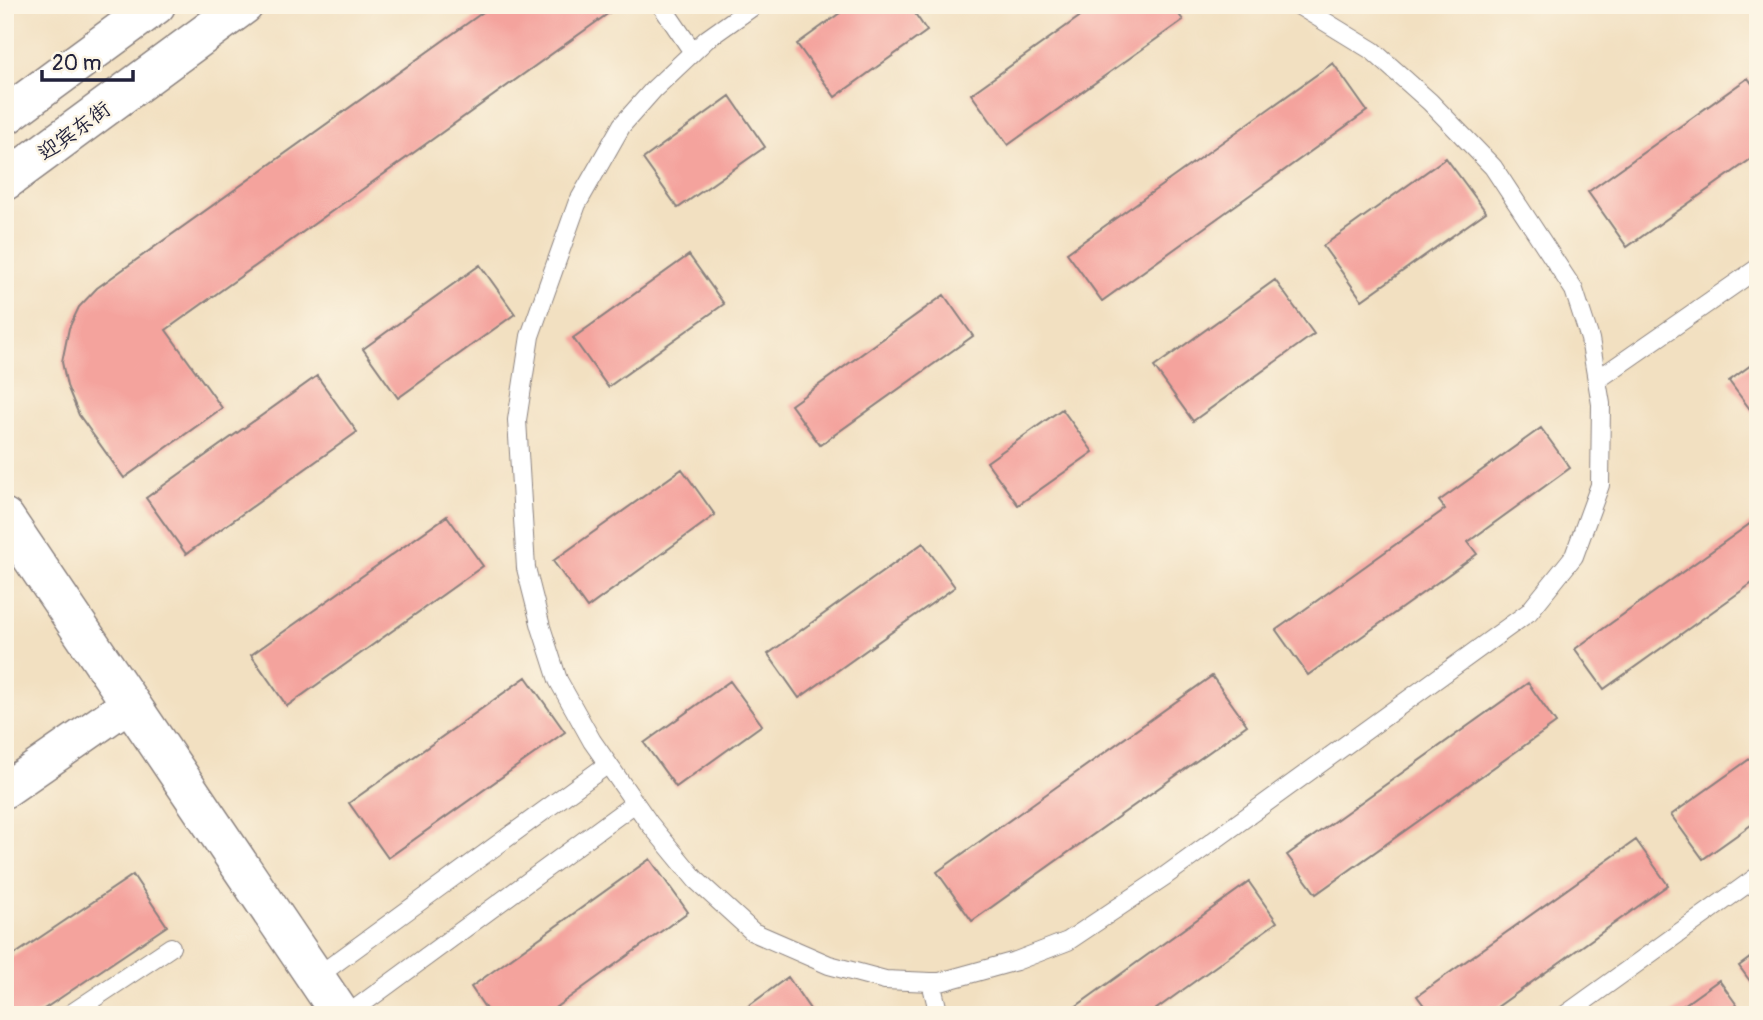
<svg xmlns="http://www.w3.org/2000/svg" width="1763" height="1020" font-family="Pangolin,'LXGW WenKai TC',sans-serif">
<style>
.building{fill:#f4a39d}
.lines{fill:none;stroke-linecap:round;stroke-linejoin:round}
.service-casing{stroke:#8a817e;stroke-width:20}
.minor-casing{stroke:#8a817e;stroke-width:38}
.tertiary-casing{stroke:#8a817e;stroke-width:41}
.primary-casing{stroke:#8a817e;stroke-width:41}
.service{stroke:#fff;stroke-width:18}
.minor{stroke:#fff;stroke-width:35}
.tertiary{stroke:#fff;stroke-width:38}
.primary{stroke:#fff;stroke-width:38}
.labels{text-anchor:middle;stroke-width:5;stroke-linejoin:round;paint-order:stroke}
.street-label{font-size:21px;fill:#22223b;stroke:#fcf5e5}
</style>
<rect width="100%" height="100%" fill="#fcf5e5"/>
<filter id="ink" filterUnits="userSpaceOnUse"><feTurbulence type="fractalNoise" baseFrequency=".0143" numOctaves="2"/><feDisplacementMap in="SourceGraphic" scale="14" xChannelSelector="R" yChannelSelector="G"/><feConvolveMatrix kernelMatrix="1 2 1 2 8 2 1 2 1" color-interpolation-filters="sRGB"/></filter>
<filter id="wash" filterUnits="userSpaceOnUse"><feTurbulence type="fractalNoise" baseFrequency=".00686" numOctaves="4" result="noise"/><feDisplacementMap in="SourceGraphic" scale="28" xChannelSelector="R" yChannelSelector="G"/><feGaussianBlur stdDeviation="1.57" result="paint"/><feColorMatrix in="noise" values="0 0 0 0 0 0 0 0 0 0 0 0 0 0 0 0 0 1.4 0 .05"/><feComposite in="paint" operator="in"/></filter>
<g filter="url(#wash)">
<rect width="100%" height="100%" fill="#f2e0c1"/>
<g id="blocks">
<!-- building -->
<path class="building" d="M493,5H620L166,330L222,408L124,478L79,415L67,386L62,362L69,328L79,307L97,288Z
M851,5H909L927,31L835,97L797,44Z
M1096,5H1172L1183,20L1008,145L971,94Z
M1333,63L1367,111L1102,301L1067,253Z
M1748,78L1758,92V154L1627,247L1588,192Z
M730,96L765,147L678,208L643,159Z
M1446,158L1486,212L1362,300L1323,246Z
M689,255L724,304L608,387L573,338Z
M480,265L515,314L398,398L363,349Z
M1275,280L1314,334L1193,421L1154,367Z
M944,295L973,336L820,445L791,405Z
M1758,360V420L1729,381Z
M317,376L357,432L186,554L146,498Z
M1062,409L1093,452L1018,505L987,462Z
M1541,428L1570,468L1468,542L1477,554L1308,675L1276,630L1445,509L1439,501Z
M682,469L715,515L587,608L553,561Z
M447,516L483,566L287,706L251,655Z
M1758,518V579L1604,689L1575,649Z
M923,543L955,587L799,698L768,654Z
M1212,676L1247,725L972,921L937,872Z
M526,677L565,732L388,858L349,803Z
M730,681L762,725L676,787L644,743Z
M1528,683L1556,723L1316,894L1287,855Z
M1758,753V820L1703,859L1671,815Z
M1636,840L1668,885L1486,1015H1431L1417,996Z
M650,859L688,912L545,1015H490L471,987Z
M133,875L167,926L35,1015H5V961Z
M1249,882L1277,922L1148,1015H1064Z
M1758,952V992L1739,966Z
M788,977L814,1015H736Z
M1719,980L1744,1015H1670Z"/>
</g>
</g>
<g filter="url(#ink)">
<use href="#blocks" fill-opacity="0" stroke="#8a817e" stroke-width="2"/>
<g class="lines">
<!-- service casing -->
<g class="service-casing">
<path id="service" d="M661,5L693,52
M755,5L707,39L653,90L622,125L577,204L530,336L517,420L526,568L541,627L558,680L592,741L649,823L696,880L753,932L829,965L885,980L931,982H940L1016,961L1068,941L1165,876L1529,612L1574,556L1600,485L1601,404L1590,339L1574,290L1493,167L1430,102L1373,51L1298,5
M1597,380L1758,268
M315,978L608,764
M931,982L939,1015
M69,1015L171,947
M347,1015L635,803
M1565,1015L1758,876"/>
</g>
<!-- minor casing -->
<g class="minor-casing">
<path id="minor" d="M5,790L130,703"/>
</g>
<!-- tertiary casing -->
<g class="tertiary-casing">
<path id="tertiary" d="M5,518L341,1015"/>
</g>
<!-- primary casing -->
<g class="primary-casing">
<path id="primary" d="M5,116L156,5
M5,181L244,5"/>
</g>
<!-- service -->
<use href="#service" class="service"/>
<!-- minor -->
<use href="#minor" class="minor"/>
<!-- tertiary -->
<use href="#tertiary" class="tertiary"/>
<!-- primary -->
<use href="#primary" class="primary"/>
</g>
</g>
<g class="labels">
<!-- street labels -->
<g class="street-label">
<text transform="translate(74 131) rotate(-36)" y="7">迎宾东街</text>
</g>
</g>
<!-- margin -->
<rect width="1763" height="1020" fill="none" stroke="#fcf5e5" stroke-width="28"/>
<!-- scale -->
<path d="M42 70v10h91v-10" fill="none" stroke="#22223b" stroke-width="3.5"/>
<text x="52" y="70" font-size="21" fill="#22223b" stroke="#fcf5e5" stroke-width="5" paint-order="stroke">20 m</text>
</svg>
